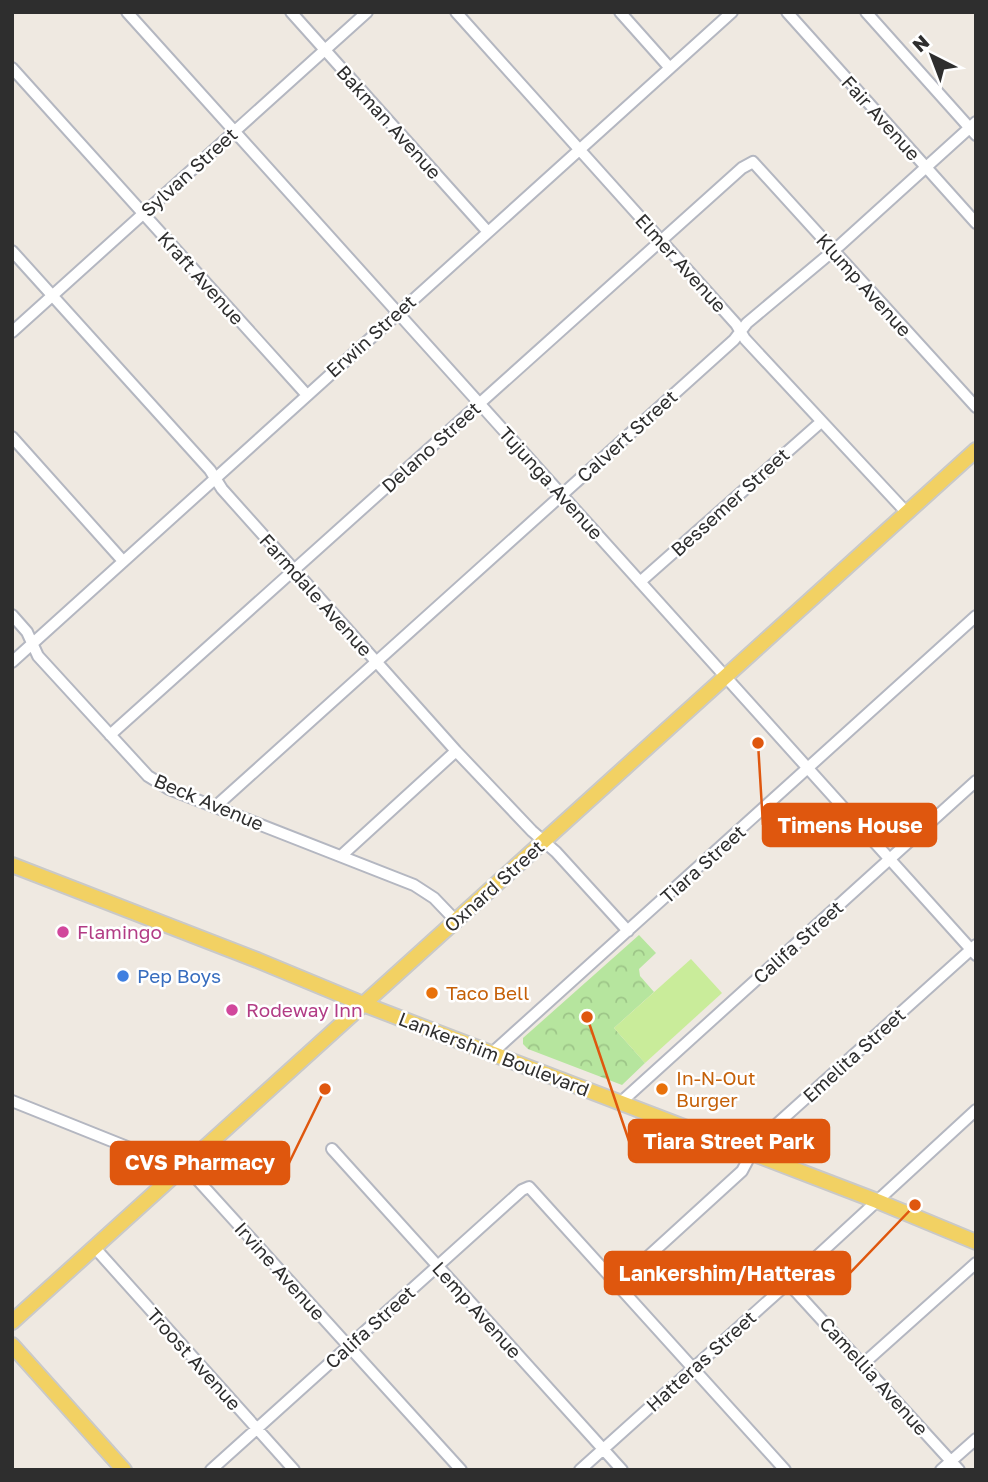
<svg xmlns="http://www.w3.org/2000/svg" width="988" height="1482" font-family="'Golos Text',sans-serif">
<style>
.park{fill:url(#park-crowns)}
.pitch{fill:#c9ec9a}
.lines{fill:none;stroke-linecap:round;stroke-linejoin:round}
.minor-casing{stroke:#b4b7c1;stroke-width:14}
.major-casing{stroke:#c9c9c9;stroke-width:18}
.minor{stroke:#fff;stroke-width:10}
.major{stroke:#f2d163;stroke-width:14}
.hotel-dot{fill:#d1479c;stroke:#fff;stroke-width:2.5}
.shop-dot{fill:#3f7fe0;stroke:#fff;stroke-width:2.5}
.food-dot{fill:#e8710a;stroke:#fff;stroke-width:2.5}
.labels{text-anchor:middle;stroke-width:5;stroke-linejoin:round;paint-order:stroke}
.street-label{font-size:19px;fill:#2e2e2e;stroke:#fff}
.hotel-label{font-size:19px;fill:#b23c85;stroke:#fff;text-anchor:start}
.shop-label{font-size:19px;fill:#366cbe;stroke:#fff;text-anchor:start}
.food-label{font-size:19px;fill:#c56008;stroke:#fff;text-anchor:start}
.leader{fill:none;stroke:#df570e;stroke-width:2.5}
.callout-dot{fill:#df570e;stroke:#fff;stroke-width:2.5}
.callout{fill:#df570e;stroke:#df570e;stroke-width:2.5}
.callout-label{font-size:21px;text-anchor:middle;font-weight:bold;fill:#fff}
</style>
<defs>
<pattern id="park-crowns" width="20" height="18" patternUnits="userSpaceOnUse" patternTransform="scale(1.75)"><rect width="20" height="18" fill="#b6e59e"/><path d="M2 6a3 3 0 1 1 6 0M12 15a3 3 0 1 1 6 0" fill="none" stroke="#9dc588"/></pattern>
</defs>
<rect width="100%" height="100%" fill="#efe9e1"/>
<!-- park -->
<path class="park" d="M639,935L656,953L639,969L640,976L654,992L614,1028L645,1063L622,1085L528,1049L523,1044V1038Z"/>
<!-- pitch -->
<path class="pitch" d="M691,959L722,993L645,1063L614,1028Z"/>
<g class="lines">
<!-- minor casing -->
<g class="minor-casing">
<path id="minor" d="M127,12L976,955
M291,12L488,232
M456,12L736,324L745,339L906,512
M620,12L669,67
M787,12L976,223
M866,12L976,135
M12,68L306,394
M12,251L210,470L222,489L456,751L532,831L556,852L628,931
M12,332L367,12
M12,437L123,561
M640,582L821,422
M12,615L27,632L38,656L148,776L169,789L414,885L434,898L456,921
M12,662L732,12
M110,735L742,168L753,162L976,407
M215,807L734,340L747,323L839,246L976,122
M341,856L456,751
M492,1053L976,616
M12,1101L182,1169L195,1177L461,1470
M620,1103L976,781
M332,1149L622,1470
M95,1248L294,1470
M788,1283L959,1470
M618,1284L742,1171L758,1141L976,945
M863,1364L976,1263
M211,1470L522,1190L529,1187L785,1470
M580,1470L788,1283L976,1110
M941,1470L976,1439"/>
</g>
<!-- major casing -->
<g class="major-casing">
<path id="major" d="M12,865L257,960L363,1004L877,1201L976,1242
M12,1322L976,450
M12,1345L124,1470"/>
</g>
<!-- minor -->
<use href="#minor" class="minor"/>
<!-- major -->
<use href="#major" class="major"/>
</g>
<!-- markers -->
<g class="hotel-dot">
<circle cx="63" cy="932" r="7"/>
<circle cx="232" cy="1010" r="7"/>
</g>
<circle class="shop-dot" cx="123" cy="976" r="7"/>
<g class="food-dot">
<circle cx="432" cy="993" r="7"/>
<circle cx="662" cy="1089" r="7"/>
</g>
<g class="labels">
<!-- street labels -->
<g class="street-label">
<text transform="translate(881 118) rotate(48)" y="7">Fair Avenue</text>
<text transform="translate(389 122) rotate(48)" y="7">Bakman Avenue</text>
<text transform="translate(189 172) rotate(-42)" y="7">Sylvan Street</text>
<text transform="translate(681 263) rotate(48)" y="7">Elmer Avenue</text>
<text transform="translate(201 278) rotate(48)" y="7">Kraft Avenue</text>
<text transform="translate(864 285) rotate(48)" y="7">Klump Avenue</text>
<text transform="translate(371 336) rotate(-42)" y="7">Erwin Street</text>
<text transform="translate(627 436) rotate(-42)" y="7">Calvert Street</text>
<text transform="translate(431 447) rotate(-42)" y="7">Delano Street</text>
<text transform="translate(551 483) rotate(48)" y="7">Tujunga Avenue</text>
<text transform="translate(730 502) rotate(-42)" y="7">Bessemer Street</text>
<text transform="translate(316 595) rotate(48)" y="7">Farmdale Avenue</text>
<text transform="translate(209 802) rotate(23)" y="7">Beck Avenue</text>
<text transform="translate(703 864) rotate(-42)" y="7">Tiara Street</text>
<text transform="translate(494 886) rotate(-42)" y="7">Oxnard Street</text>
<text transform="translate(798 942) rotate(-42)" y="7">Califa Street</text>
<text transform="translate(494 1054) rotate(21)" y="7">Lankershim Boulevard</text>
<text transform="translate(854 1055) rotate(-42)" y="7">Emelita Street</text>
<text transform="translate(280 1271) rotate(48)" y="7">Irvine Avenue</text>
<text transform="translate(477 1310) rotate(48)" y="7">Lemp Avenue</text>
<text transform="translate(370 1327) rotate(-42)" y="7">Califa Street</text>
<text transform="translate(194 1359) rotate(48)" y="7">Troost Avenue</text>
<text transform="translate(701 1361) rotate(-42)" y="7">Hatteras Street</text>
<text transform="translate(874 1376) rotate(48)" y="7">Camellia Avenue</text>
</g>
<!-- hotel labels -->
<g class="hotel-label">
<text x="77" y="939">Flamingo</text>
<text x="246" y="1017">Rodeway Inn</text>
</g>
<!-- shop labels -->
<g class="shop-label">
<text x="137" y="983">Pep Boys</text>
</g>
<!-- food labels -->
<g class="food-label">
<text x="446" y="1000">Taco Bell</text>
<text x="676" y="1085">In-N-Out<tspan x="676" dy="22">Burger</tspan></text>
</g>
</g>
<!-- callouts -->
<path class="leader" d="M758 743L763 825M587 1017L629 1141M325 1089L289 1163M915 1205L850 1273"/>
<g class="callout-dot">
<circle cx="758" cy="743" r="7"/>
<circle cx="587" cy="1017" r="7"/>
<circle cx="325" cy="1089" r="7"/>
<circle cx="915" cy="1205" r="7"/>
</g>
<g class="callout">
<rect x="763" y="804" width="173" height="42" rx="7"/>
<rect x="629" y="1120" width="200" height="42" rx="7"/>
<rect x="111" y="1142" width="178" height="42" rx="7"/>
<rect x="605" y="1252" width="245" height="42" rx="7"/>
</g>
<g class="callout-label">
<text x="850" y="833">Timens House</text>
<text x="729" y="1149">Tiara Street Park</text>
<text x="200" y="1170">CVS Pharmacy</text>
<text x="727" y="1281">Lankershim/Hatteras</text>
</g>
<!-- border -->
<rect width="988" height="1482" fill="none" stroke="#2e2e2e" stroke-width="28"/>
<!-- north arrow -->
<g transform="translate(932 56) rotate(318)" stroke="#ffffff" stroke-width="5" paint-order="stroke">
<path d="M0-5L12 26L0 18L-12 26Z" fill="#2e2e2e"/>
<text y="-10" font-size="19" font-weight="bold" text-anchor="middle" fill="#2e2e2e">N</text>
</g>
</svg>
